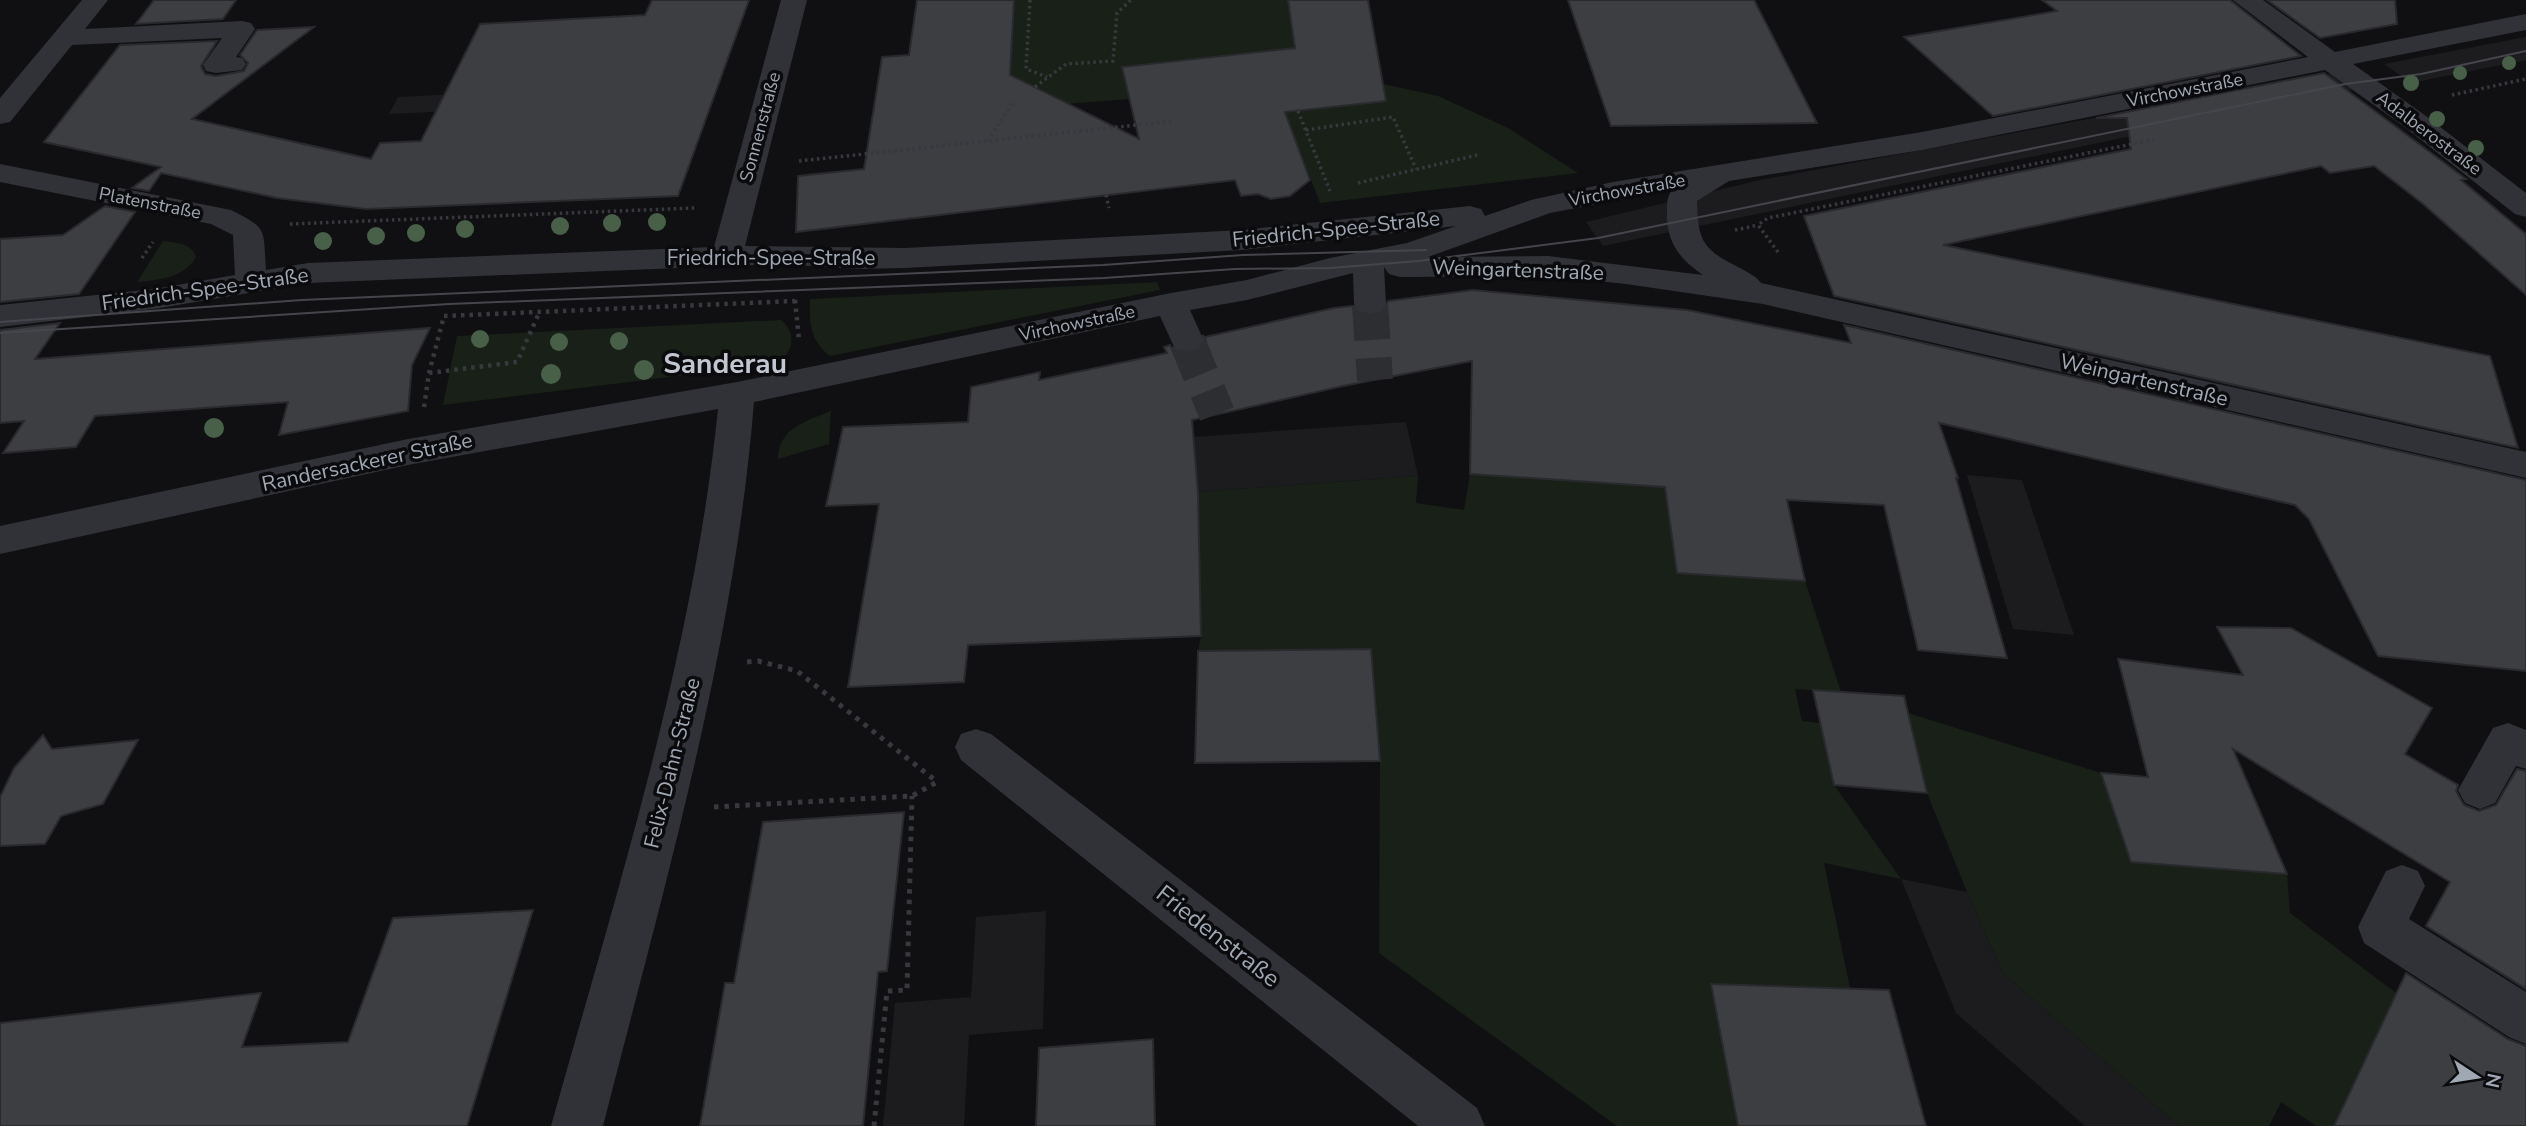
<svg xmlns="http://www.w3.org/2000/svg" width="2526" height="1126" font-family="'Nunito Sans',sans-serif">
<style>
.built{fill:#1c1c1f}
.green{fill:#182018}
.building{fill:#3c3e42;stroke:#2a2a2e;stroke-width:2}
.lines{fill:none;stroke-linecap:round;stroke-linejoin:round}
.minor-tunnel{stroke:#2d2e32;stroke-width:36;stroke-dasharray:36 18;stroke-linecap:butt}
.path-far2{stroke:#37393e;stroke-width:3.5;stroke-dasharray:2.5 3.5;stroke-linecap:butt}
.path-far1{stroke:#37393e;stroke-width:4.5;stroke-dasharray:3.5 5;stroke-linecap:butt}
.path{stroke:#37393e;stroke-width:5;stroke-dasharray:4.5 6;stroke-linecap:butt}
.minor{fill:#313237;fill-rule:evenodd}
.tram{stroke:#44464c;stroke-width:2}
.tree{fill:#486048}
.labels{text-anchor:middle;stroke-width:7;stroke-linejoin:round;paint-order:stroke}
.far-street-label{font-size:18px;fill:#a0a8b4;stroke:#0b0b0d}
.street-label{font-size:21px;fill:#a0a8b4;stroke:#0b0b0d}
.near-street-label{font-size:24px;fill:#a0a8b4;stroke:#0b0b0d}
.district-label{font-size:28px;font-weight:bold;fill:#c1c6d0;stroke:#0b0b0d}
</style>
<rect width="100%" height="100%" fill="#101012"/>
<!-- built -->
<path class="built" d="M2526,37V60L2411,83L2384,64Z
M2331,74L2353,90L1603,246L1586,222L1760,180Z
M521,91L514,108L389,114L398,97Z
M1406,422L1418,476L1198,492L1194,437Z
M1967,475L2022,480L2074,635L2013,629Z
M1901,879L1967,892L2003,973L2179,1126H2085L1956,1013Z
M1046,911L1043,1029L969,1035L964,1126H883L895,1003L971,997L976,917Z"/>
<!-- green -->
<path class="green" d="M1014,0H1288L1297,57L1262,51L1123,67L1130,99L1065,104L1009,79Z
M1383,84L1438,96L1508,128L1578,173L1320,203L1285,112L1386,101Z
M163,241C177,243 192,243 196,257C184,278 159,280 137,282Z
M1157,282L1160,290L830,356C810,341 809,323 810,299Z
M781,320C798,334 793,355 775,364L443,405L457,336Z
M831,411L829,444L778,459C778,428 807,421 831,411Z
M1470,474L1664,484L1677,573L1805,581L1841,692L1795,689L1802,721L1820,723L1834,785L1901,879L1824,863L1850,988L1711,984L1738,1126H1617L1379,953L1380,761L1371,650L1198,651L1201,636L1198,492L1418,476L1416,503L1464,510Z
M1908,713L2101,773L2131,862L2287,874L2290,913L2396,993L2347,1099L2386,1126H2316L2281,1102L2269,1126H2179L2003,973L1967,892L1927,793Z"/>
<!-- building -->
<path class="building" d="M154,0H236L223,19L136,24Z
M652,0H749L678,196L366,209L277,198L161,173L149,191L132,188L161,167L44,142L120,45L217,41L201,66L205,74L216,76L244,71L248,63L240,55L257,30L314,27L192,119L371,159L380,143L421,141L480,24L645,15Z
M917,0H1014L1010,75L1139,139L1122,67L1295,48L1288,0H1368L1386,101L1285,112L1310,180L1290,196L1271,199L1258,194L1241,196L1235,180L796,232L798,176L864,169L882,57L909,55Z
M1568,0H1754L1817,123L1611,126Z
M2042,0H2230L2301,56L1993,116L1904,37L2057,11Z
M2267,0H2395L2397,24L2320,38Z
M2324,73L2466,179L2461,180L2526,234V295L2422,203L2374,166L2330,173L2321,166L1943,245L2490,356L2518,448L1834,296L1804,216L2131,149L2127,118H2096Z
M105,206L135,212L79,294L0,302V239L63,235Z
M1473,290L1687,310L1851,343L1844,325L2526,480V671L2378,656L2309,519L2295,505L1939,423L1958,478H1956L2007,658L1918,650L1884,505L1787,500L1805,581L1677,573L1665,487L1470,474L1472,361L1343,386L1192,420L1198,493L1201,636L968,645L964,682L848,687L879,504L826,506L843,427L968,422L971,387L1040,372L1039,380L1167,353L1164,347L1170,345L1174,352L1188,355L1201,350L1206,342L1205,337L1334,308L1352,306L1358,314L1371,317L1383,313L1388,301Z
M60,323L35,359L430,328L412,365L408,411L279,435L288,402L95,416L76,447L3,453L24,421L0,423V330Z
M2217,627L2291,628L2432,708L2405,754L2458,785L2456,791L2464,805L2479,811L2496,805L2517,769L2526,771V989L2426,926L2450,882L2233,749L2287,874L2131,862L2101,773L2148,777L2118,659L2243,675Z
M1371,649L1380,761L1195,763L1198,651Z
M1813,690L1904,696L1927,793L1834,785Z
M43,735L52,749L138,740L103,804L61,816L45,844L0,846V797L14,768Z
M904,812L887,971L878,972L863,1126H700L725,983H734L763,822Z
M533,910L467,1126H0V1023L261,993L242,1047L348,1042L393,918Z
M2406,973L2508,1039L2526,1046V1126H2334Z
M1711,984L1889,990L1926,1126H1738Z
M1153,1039L1155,1126H1036L1039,1048Z"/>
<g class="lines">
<!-- minor-tunnel -->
<path class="minor-tunnel" d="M1370,304L1375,380
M1187,341L1217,414"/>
<!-- path-far2 -->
<path class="path-far2" d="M1030,0L1026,69L1047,77
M1035,87L1066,64L1113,61L1117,13L1131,0
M2452,95L2526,79
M1298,111L1330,191
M1306,130L1393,117L1416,169
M988,141L1013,102
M799,161L1174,121
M1358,183L1477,155
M1106,195L1109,208
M290,224L694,208
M1735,230L1758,225
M1778,252L1758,225L1768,218L2157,139
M142,258L153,242"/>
<!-- path-far1 -->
<path class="path-far1" d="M795,300L799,340
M444,316L795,301
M429,373L517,362L540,311
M424,407L429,373L444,316"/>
<!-- path -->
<path class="path" d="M747,662L758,661L797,671L936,781
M714,807L912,796L937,782
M874,1126L887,991L907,990L912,796"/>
<!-- minor -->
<path class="minor" d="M82,0H108L85,29L242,21L251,23L255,29L236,57L242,58L246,64L242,70L216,73L206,71L203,65L222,38L72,45L10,122L0,124V98Z
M781,0H807L745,246L905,248L1242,230L1470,206L1481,209L1485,216L1531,200L1613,182L1922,132L2308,57L2233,0H2263L2335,52L2526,14V30L2353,64L2426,116L2526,193V217L2515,214L2406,128L2325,70L1922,150L1729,181L1697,201C1698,240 1702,249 1738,267C1747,272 1755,275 1761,283L2526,452V478L1763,304L1626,284L1548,276L1400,277L1389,274L1384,267L1386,304L1381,311L1370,314L1359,311L1354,304L1353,273L1247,300L1190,310L1204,341L1199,349L1187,352L1175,349L1160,316L754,402C734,650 664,886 603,1126H551C617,890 693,654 718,409L408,465L0,554V526L408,439L737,382L1171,293L1247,280L1330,258L1407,243L1456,226L1242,250L905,268L857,269L777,264L308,283L154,309L0,327V305L154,289L235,275L233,235L211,224L0,182V164L231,210C269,229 263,229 266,270L308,263L714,247ZM1672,190C1667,197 1667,202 1667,211C1666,241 1679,259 1703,275L1548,256L1428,257L1550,213Z
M2508,723L2526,730V769L2516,766L2495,803L2480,809L2465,803L2458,790L2493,728Z
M976,729L991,734L1477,1108L1485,1126H1418L961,760L955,747L961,734Z
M2402,865L2418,871L2425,886L2409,919L2526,992V1044L2509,1037L2364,943L2358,927L2386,871Z"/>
<!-- tram -->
<path class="tram" d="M0,322L302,300L1103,265L1243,255L1426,250
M0,333L449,304L1104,278L1235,269L1330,268L1418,261L1598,238L2345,84L2421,74L2526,51"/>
</g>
<!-- trees -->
<g class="tree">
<circle cx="2509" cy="63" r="7"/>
<circle cx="2460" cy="73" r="7"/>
<circle cx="2411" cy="83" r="8"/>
<circle cx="2437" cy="119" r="8"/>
<circle cx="2476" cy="148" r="8"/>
<circle cx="657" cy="222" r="9"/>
<circle cx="612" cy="223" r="9"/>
<circle cx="560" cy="226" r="9"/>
<circle cx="465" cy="229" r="9"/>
<circle cx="416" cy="233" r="9"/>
<circle cx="376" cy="236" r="9"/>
<circle cx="323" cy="241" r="9"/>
<circle cx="480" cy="339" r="9"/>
<circle cx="619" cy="341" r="9"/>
<circle cx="559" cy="342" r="9"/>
<circle cx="644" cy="370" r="10"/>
<circle cx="551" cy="374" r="10"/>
<circle cx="214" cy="428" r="10"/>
</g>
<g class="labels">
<!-- far-street labels -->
<g class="far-street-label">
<text transform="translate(2185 90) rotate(-11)" y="6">Virchowstraße</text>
<text transform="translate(760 127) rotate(-75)" y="6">Sonnenstraße</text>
<text transform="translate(2429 133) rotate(37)" y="6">Adalberostraße</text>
<text transform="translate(1627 190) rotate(-10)" y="6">Virchowstraße</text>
<text transform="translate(150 203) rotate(11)" y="6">Platenstraße</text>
<text transform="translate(1077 323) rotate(-12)" y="6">Virchowstraße</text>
</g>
<!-- street labels -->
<g class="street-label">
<text transform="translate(1336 229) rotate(-6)" y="7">Friedrich-Spee-Straße</text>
<text x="771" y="265">Friedrich-Spee-Straße</text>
<text transform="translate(1518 270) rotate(2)" y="7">Weingartenstraße</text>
<text transform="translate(205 289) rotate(-8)" y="7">Friedrich-Spee-Straße</text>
<text transform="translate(2144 380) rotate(13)" y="7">Weingartenstraße</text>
<text transform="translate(367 462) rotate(-12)" y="7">Randersackerer Straße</text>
<text transform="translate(672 763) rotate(-76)" y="7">Felix-Dahn-Straße</text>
</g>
<!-- near-street labels -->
<g class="near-street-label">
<text transform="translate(1218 936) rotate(38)" y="8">Friedenstraße</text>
</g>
<!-- district labels -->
<g class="district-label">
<text x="725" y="373">Sanderau</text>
</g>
</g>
<!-- north arrow -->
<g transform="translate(2477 1077) rotate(102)" stroke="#0b0b0d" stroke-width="5" paint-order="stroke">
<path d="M0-5L12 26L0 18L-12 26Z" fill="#a0a8b4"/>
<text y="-10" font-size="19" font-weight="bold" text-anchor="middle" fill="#a0a8b4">N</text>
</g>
</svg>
